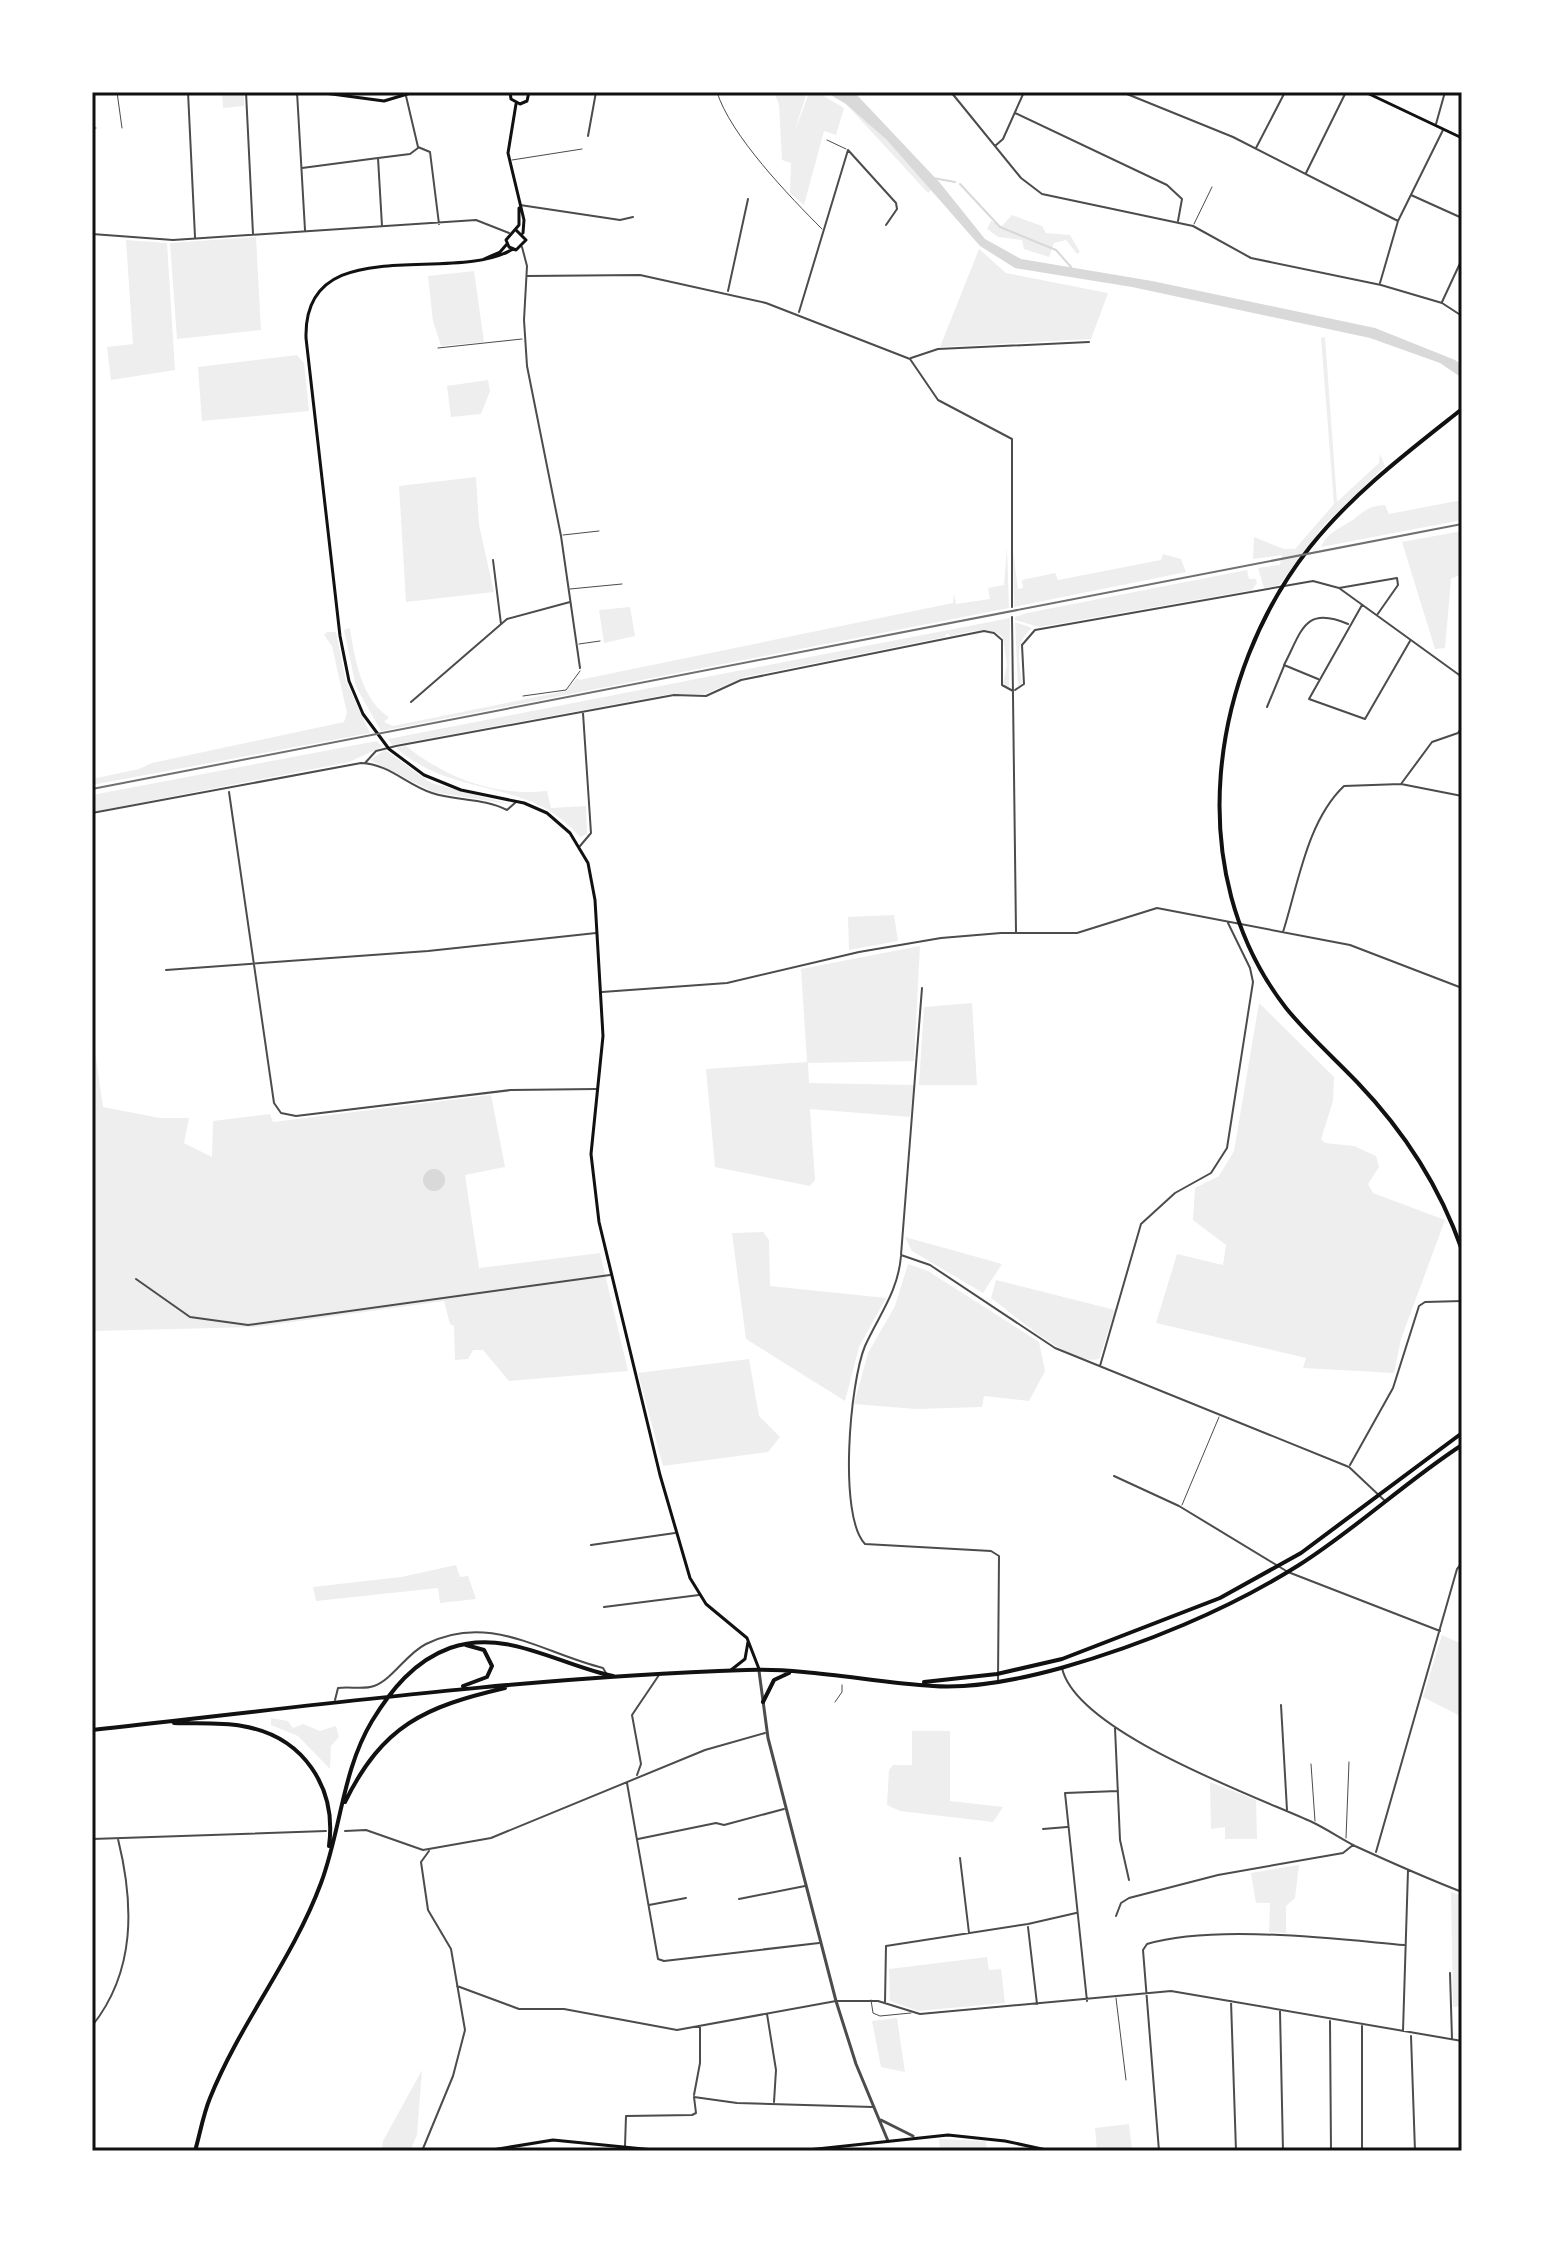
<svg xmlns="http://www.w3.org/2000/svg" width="1554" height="2243" font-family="'Noto Sans',sans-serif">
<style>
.green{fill:#eee}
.water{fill:#d9d9d9}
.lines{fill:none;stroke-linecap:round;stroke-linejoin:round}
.stream{stroke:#d9d9d9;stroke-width:2}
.service{stroke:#4c4c4c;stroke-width:1}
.minor{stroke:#4c4c4c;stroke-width:2}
.tertiary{stroke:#4c4c4c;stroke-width:3}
.secondary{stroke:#111;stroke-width:3}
.primary{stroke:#111;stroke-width:4}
.rail{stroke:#707070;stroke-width:2}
.neatline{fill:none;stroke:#111;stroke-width:3}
</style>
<rect width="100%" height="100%" fill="#fff"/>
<!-- green -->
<path class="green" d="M222,92H244V106L223,108Z
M774,92H807L794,133L808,96L817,92L844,108L836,135L824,131L804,205L790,193L791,163L782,160L779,105Z
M826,92H854L940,183L928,193L846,104Z
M1012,215L1042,226L1046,233L1070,235L1080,252L1077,254L1066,240L1054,243L1049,257L1024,249L1022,240L998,237L987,229L991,221L1002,226Z
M256,237L261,330L177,339L170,243Z
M126,240L167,243L175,370L111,380L107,347L133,344Z
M979,249L1006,273L1108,293L1091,339L940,347Z
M474,271L484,342L441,346L433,321L428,276Z
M1325,337L1337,502L1379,463L1380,454L1385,466L1324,525L1279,585L1264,588L1258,568L1280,565L1282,555L1253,559L1254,537L1284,549H1295L1334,504L1321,338Z
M297,355L304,363L309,411L202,421L198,367Z
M488,380L490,391L481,414L451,417L447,386Z
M476,477L479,525L494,592L406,602L399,486Z
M1462,500V520L1321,547C1328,532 1339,529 1351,521C1364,512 1367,506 1385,505L1389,514Z
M1462,531V574L1451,579L1445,648L1435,649L1402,542Z
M1007,547L1009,608L381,731L356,687L344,630L350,628C354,657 362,701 389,717L384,722L393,726L566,691L577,678L579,680L953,603L954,594L956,604L990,599L988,588L1004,585Z
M1013,551L1018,589L1023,588L1022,580L1055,573L1058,580L1161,560L1163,554L1181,559L1186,572L1014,607Z
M1247,570L1249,579H1256L1257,583L1252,590L1039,627L1015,620V617L1027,613Z
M630,607L635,636L604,643L599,610Z
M1010,618L1009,688L1003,684L1007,665L1003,638C990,623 967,633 950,636L947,633L945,637L744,677L705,694H670L392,745L388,739Z
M1015,622L1032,628C1013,643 1020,666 1022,683L1018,687Z
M327,632H336L346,681L370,733L92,785V779L139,769L152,763L344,722L347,713L332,646L324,635Z
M377,741L382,747L349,762L92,812V795Z
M406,746C446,778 496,797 547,791L551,808L586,806L587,834L580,837C528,776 456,800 396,748Z
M385,750L431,783L509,804L433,792L370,760Z
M894,915L898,941L849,950L848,917Z
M920,946L914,1061L808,1063L809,1083L914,1085L910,1117L810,1109L815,1180L810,1186L715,1167L706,1069L807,1062L801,969Z
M972,1003L977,1085H919L924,1007Z
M1259,1003L1334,1077L1333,1101L1321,1139L1325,1143L1354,1146L1376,1156L1379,1167L1368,1184L1373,1193L1445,1220L1401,1339L1394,1373L1303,1368L1306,1358L1156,1323L1177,1254L1223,1265L1226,1245L1193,1220L1195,1188L1219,1176L1234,1151Z
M92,1030L103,1107L160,1118H189L184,1143L212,1157L213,1121L270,1114L273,1122L491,1095L505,1167L465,1175L479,1268L600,1253L628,1371L509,1381L483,1350H473L468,1359L455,1360L454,1326L450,1324L444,1301L256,1327L92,1331Z
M763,1232L769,1240L770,1286L886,1298L859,1347L845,1401L746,1339L732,1233Z
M905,1237L1002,1264L983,1293L912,1251Z
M908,1264L928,1271L1039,1342L1045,1371L1029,1401L984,1396L982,1407L916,1409L854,1404L868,1353L895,1306Z
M996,1280L1115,1310L1099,1359C1072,1367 1013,1314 991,1298Z
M749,1359L759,1416L780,1437L768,1452L663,1466L638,1373Z
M456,1565L460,1577L468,1576L476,1599L440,1603L438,1588L316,1601L313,1587L401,1577Z
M1442,1635L1462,1644V1717L1423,1697Z
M271,1718L288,1721L293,1728L303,1724L320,1731L336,1726L339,1737L331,1746L330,1769L298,1736L271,1725Z
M912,1731H950V1801L1003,1807L993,1822L900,1811L887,1805L889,1770L893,1765H912Z
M1210,1782L1256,1800L1257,1839H1225V1827L1211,1829Z
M1299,1865L1295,1898L1286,1906V1933L1269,1932L1270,1903H1256L1251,1873Z
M1451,1892L1462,1896V2006L1453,2007Z
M987,1957L989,1970L1001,1969L1005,2003L918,2011L890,2001L889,1969Z
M897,2018L905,2072L881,2067L872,2021Z
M422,2070L417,2135L410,2151H382L383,2141Z
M1129,2124L1132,2151H1097L1095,2128Z
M939,2139L986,2141L987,2151H940Z"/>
<!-- water -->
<path class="water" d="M826,92H854L940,183L985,239L1021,259L1152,281L1375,328L1455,360L1462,365V378L1440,363L1370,338L1132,287L1015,268L980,246L887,140L846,104Z
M423 1180a11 11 0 1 1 22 0a11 11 0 1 1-22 0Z"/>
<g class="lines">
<!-- stream -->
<path class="stream" d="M933,178L955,182
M960,184L1000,227L1056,250L1071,267"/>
<!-- service -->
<path class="service" d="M117,92L122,128
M717,92C730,135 790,197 822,229
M92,128H96
M827,140L846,149
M512,160L582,149
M1194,224L1212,187
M438,348L522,339
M563,535L599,531
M570,589L622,584
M579,644L600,641
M523,696L566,690L580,671
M1182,1505L1219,1417
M835,1702L842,1692V1685
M1311,1764L1315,1821
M1346,1838L1349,1762
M1116,1998L1126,2080
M871,2000L873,2013L880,2016L911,2013"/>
<!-- minor -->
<path class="minor" d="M188,92L195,237
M246,92L253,234
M297,92L305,230
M951,92L1021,178L1042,194L1193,226L1251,258L1381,285L1442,303L1462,316
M1122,92L1233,137L1398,221
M406,96L418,147L430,152L439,224
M1015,113L1167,185L1182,199L1178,221
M1436,124L1445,92
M588,136L596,92
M995,146L1003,139L1024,92
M1256,148L1285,92
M302,168L378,158
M1306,173L1346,92
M1411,195L1462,218
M520,205L620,220L633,217
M92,214L93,233
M382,226L378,158L410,154L418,148
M92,234L173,240L476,220L509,233
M522,247L527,266L524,320L527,366L561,536L580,668
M527,276L640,275L766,303L910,359L938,400L1012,439V607
M1380,283L1398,221L1443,130
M728,291L748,199
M1442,302L1462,259
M799,312L848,150L896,203L897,209L886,225
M911,358L938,349L1089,342
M493,560L501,624
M1339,588L1397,578L1398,585L1377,615
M1362,605L1309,699L1365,719L1410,641
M1012,617L1016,932
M1318,679L1284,665C1302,631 1304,605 1348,624
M1015,690L1024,684L1022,645L1035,630L1313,581L1339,588L1462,677
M411,702L507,619L570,602
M1267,707L1284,666
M365,763L376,751L396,746L674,695L706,696L741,680L984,631L994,633L1002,640V685L1013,691
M1401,784L1432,742L1458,733L1462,727
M229,792L274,1103L281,1113L296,1116L511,1090L596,1089
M92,813L361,763C389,764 407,785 432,793C457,801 484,798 507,810L516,802
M580,846L591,833L583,713
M1283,932C1298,885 1307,821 1344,786L1401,784L1462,796
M166,970L428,951L596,933
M922,988L901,1255L930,1265L1055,1348L1349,1467L1384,1500
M602,992L727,983L859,952L941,938L1001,933H1077L1157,908L1350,945L1462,988
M901,1256C898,1292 879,1315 865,1346C850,1382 838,1516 865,1544L991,1551L999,1556L998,1680
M136,1279L190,1317L248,1325L610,1275
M1100,1366L1141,1224L1175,1193L1211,1173L1227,1148L1253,982L1250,968L1228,923
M1350,1465L1393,1388L1419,1306L1425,1302L1462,1301
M1114,1476L1179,1506L1288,1572L1440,1631
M591,1545L675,1533
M604,1607L699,1595
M1062,1668C1076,1732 1255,1796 1312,1822C1327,1829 1341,1839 1355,1846C1390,1862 1426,1878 1462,1892
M335,1700L338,1688C350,1686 363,1690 374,1686C393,1679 406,1654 426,1644C490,1612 542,1653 603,1668L606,1673
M1281,1705L1287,1810
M1115,1728L1120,1840L1129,1880
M637,1775L641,1764L632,1715L659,1675
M627,1783L658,1959L664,1961L819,1943
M1043,1829L1067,1827
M345,1831L366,1830L423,1850L491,1838L705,1750L765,1733
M92,1839L326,1831
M638,1839L716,1823L724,1825L784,1809
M1376,1852L1457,1569L1462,1563
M960,1858L969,1933
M739,1899L805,1886
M649,1905L686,1898
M1116,1916L1121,1903L1129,1898L1218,1875L1343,1853L1353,1845
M1028,1927L1037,2004
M1450,1973L1452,2039
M457,1986L519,2009H564L677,2030L836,2001H878L920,2014L1171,1991L1462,2041
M1087,2001L1065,1793L1118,1791
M1231,2001L1236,2151
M885,2002L886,1946L1028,1924L1076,1913
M1280,2011L1283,2151
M767,2014L776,2070L774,2102
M1330,2021L1331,2151
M92,2026C136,1971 134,1904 118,1839
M1362,2026V2151
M1403,2031L1408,1870
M1411,2036L1415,2151
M694,2095L700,2063V2026
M625,2146L626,2116L692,2115L696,2113L694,2097L737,2103L873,2107
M422,2151L453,2076L465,2030L451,1949L428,1910L421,1862L429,1851
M1159,2151L1143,1950L1147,1944C1213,1924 1334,1939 1404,1945"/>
<!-- tertiary -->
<path class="tertiary" d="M759,1671L768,1738L836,2001L856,2064L888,2141
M881,2120L913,2136"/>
<!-- secondary -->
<path class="secondary" d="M317,92L384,101L414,92
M510,92L511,99L520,104L527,101L529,92
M1365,92L1462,138
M516,104L508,153L524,220L523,233
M516,230L526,240L516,250L509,247L506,240L519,225V208
M513,249C452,286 303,228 306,338L340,636L349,681L363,714L389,749L424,775L461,790L524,803L547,813L570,833L588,863L595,900L603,1036L591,1154L599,1222L660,1475L690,1578L706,1604L747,1638L759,1669
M484,259L500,252L507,244
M731,1670L745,1659L748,1642
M486,2151L553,2140L664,2151
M798,2151L948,2135L1005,2141L1051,2151"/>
<!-- primary -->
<path class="primary" d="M1462,409C1409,451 1353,493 1310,547C1209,675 1181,873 1286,1008C1307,1034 1333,1057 1357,1082C1403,1130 1440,1187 1462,1250
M924,1682L997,1674L1062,1659L1220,1598L1301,1553L1462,1433
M463,1686L487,1677L492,1666L484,1650L466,1645
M763,1702L774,1680L789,1673
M174,1723C196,1724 220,1722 242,1726C303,1736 337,1787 329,1846
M92,1730C310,1706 527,1677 746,1670C808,1668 871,1682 933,1686C975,1689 1021,1679 1061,1668C1142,1645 1228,1610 1299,1565C1356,1529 1405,1482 1462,1445
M345,1802C383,1725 424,1707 505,1688
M195,2151C200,2134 203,2115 210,2098C240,2023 293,1959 321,1883C341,1830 342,1771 372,1721C391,1690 414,1661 450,1648C506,1628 559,1665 613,1676"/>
<!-- rail -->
<path class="rail" d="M92,789L1462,524"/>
</g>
<!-- border -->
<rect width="1554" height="2243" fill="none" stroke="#ffffff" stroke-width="188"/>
<rect x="94" y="94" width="1366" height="2055" class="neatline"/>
</svg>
